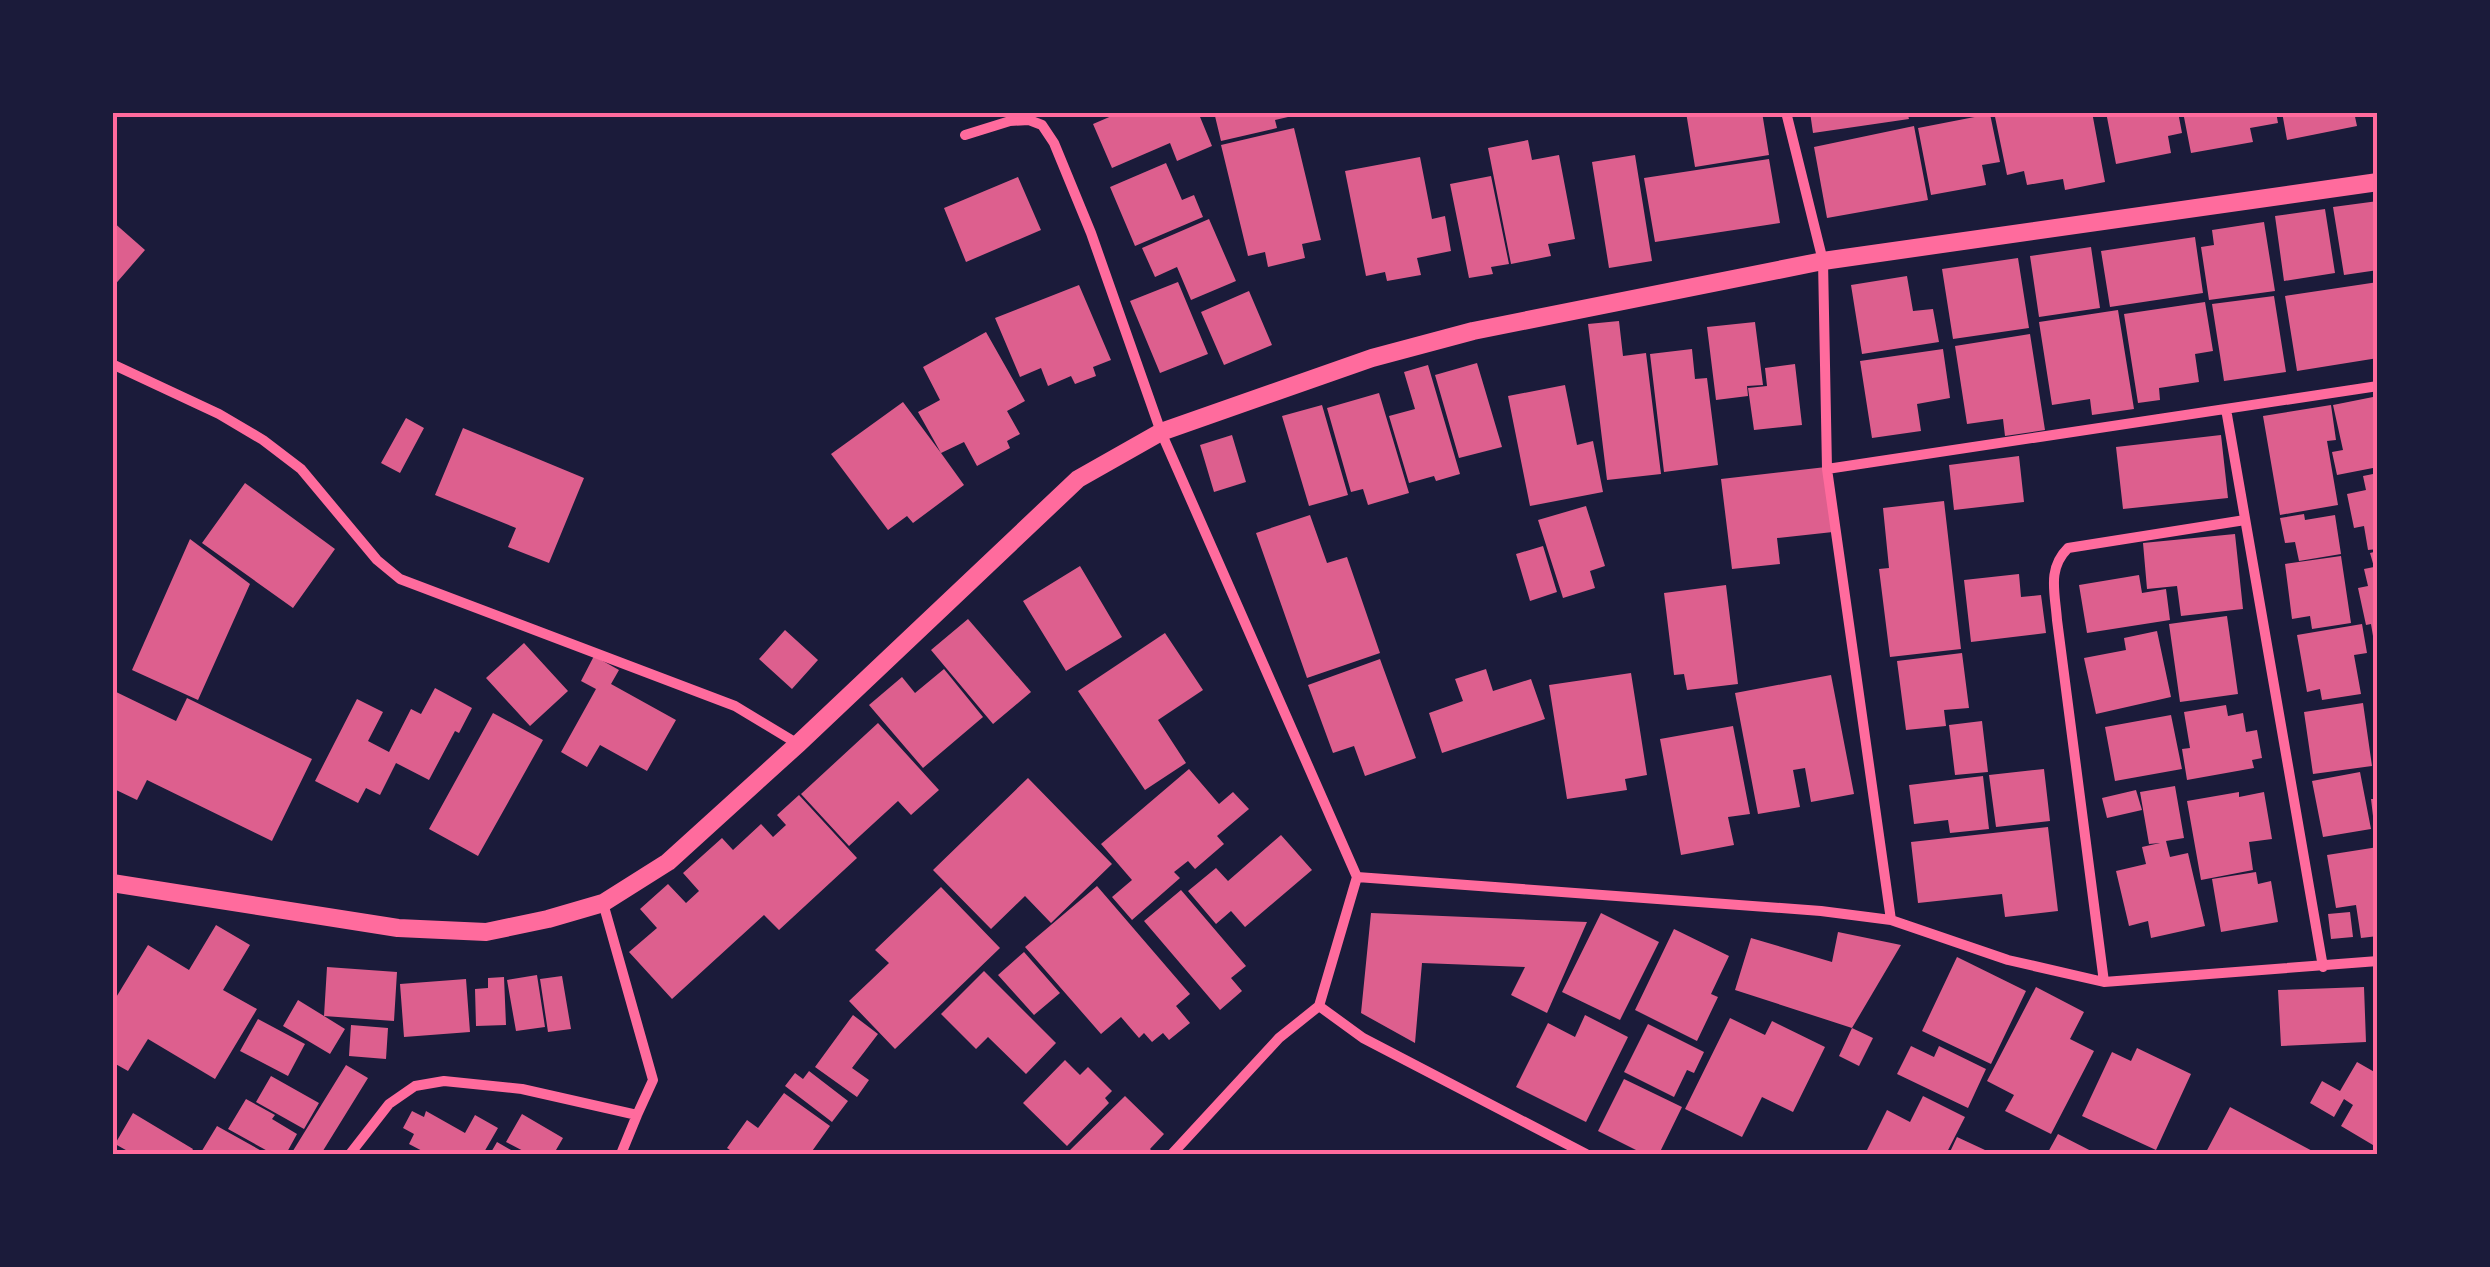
<svg xmlns="http://www.w3.org/2000/svg" width="2490" height="1267" font-family="'Asap Condensed',sans-serif">
<style>
.building{fill:#dd5f8e}
.lines{fill:none;stroke-linecap:round;stroke-linejoin:round}
.minor{stroke:#ff6b9d;stroke-width:10}
.tertiary{stroke:#ff6b9d;stroke-width:18}
.neatline{fill:none;stroke:#ff6b9d;stroke-width:4}
</style>
<rect width="100%" height="100%" fill="#1b1b3a"/>
<!-- building -->
<path class="building" d="M1121,112H1198L1212,146L1177,161L1170,143L1112,168L1093,124Z
M1214,112H1301V114L1275,120L1277,128L1221,141Z
M1686,112H1762L1769,155L1695,167Z
M1810,112H1907L1909,119L1813,133Z
M1994,112H2092L2105,182L2065,190L2063,179L2027,185L2024,171L2007,175Z
M2106,112H2178L2182,133L2168,136L2171,153L2116,164Z
M2183,112H2276L2278,123L2250,128L2253,142L2191,153Z
M2282,112H2354L2357,126L2287,140Z
M1990,114L2000,162L1982,165L1986,185L1931,195L1918,128Z
M1914,126L1928,200L1827,218L1814,147Z
M1294,128L1321,240L1302,244L1305,258L1268,267L1265,252L1248,256L1221,145Z
M1528,140L1532,160L1559,155L1575,239L1548,244L1551,256L1511,264L1488,148Z
M1635,155L1652,261L1609,268L1592,162Z
M1420,157L1432,219L1445,216L1451,251L1417,258L1421,275L1387,281L1385,272L1366,276L1345,171Z
M1769,159L1780,223L1655,242L1644,178Z
M1166,163L1182,200L1194,195L1203,217L1135,246L1110,187Z
M1491,176L1509,264L1491,267L1493,274L1469,278L1450,184Z
M1018,177L1041,230L966,262L944,208Z
M2378,201V270L2344,275L2333,207Z
M2325,209L2335,273L2284,281L2275,216Z
M1209,219L1236,281L1191,300L1177,267L1155,277L1142,248Z
M112,221L145,250L112,288Z
M2264,222L2275,291L2209,300L2201,247L2214,245L2212,230Z
M2195,237L2203,293L2110,307L2101,251Z
M2091,247L2100,308L2039,317L2030,256Z
M2018,258L2029,328L1953,339L1942,269Z
M1907,276L1913,311L1933,309L1939,342L1862,354L1851,285Z
M1178,282L1208,354L1160,373L1130,301Z
M2378,282V358L2297,371L2285,296Z
M1079,285L1111,360L1093,367L1096,376L1075,384L1071,376L1048,386L1041,368L1020,377L995,318Z
M1249,291L1272,345L1224,365L1201,312Z
M2274,296L2286,372L2224,381L2212,304Z
M2205,302L2213,351L2195,354L2199,382L2159,388L2160,400L2138,403L2124,314Z
M2118,310L2134,409L2092,415L2090,399L2052,405L2039,322Z
M1619,321L1623,356L1646,353L1661,474L1607,480L1588,324Z
M1755,322L1763,385L1747,386L1748,396L1716,400L1707,327Z
M986,332L1025,401L1007,411L1020,434L1007,441L1010,448L977,466L964,442L941,453L964,485L913,523L907,516L888,530L831,454L903,402L941,453L918,412L940,400L923,367Z
M2030,334L2045,430L2005,436L2003,419L1967,424L1955,346Z
M1692,349L1695,379L1707,378L1718,465L1664,472L1650,354Z
M1943,349L1950,398L1917,404L1921,431L1872,438L1860,361Z
M1477,363L1502,447L1459,458L1435,375Z
M1795,364L1802,425L1754,430L1748,388L1767,386L1765,368Z
M1428,365L1460,474L1436,481L1434,476L1409,483L1389,416L1415,409L1404,372Z
M1565,385L1577,445L1593,441L1603,492L1530,506L1508,396Z
M1379,393L1409,493L1368,505L1363,489L1351,492L1327,408Z
M2378,396V467L2337,475L2332,452L2343,450L2333,405Z
M1322,405L1348,495L1309,506L1282,416Z
M2331,405L2336,440L2327,441L2338,505L2280,515L2263,416Z
M406,418L424,428L400,473L381,463Z
M463,428L584,478L549,563L508,547L516,528L435,495Z
M1232,435L1246,482L1214,492L1200,445Z
M2221,435L2228,498L2123,509L2116,447Z
M2019,456L2024,502L1954,510L1949,465Z
M1826,467L1833,532L1777,538L1780,564L1732,569L1721,479Z
M2378,473V549L2368,550L2364,526L2354,528L2347,494L2366,490L2363,476Z
M245,483L335,549L293,608L202,543Z
M1944,501L1961,649L1890,657L1879,569L1889,568L1883,508Z
M1586,506L1605,566L1590,571L1595,588L1563,598L1538,520Z
M2304,514L2305,520L2335,515L2341,554L2299,561L2295,542L2285,543L2280,518Z
M1310,515L1327,563L1347,557L1380,653L1307,678L1256,533Z
M2235,534L2243,609L2181,616L2177,586L2147,589L2143,543Z
M190,539L250,584L198,700L132,670Z
M1543,546L1557,592L1530,601L1516,554Z
M2378,551V648H2375L2371,624L2366,625L2358,588L2368,586L2364,569L2374,567L2370,553Z
M2341,556L2351,623L2312,629L2310,616L2292,619L2285,564Z
M1080,566L1122,637L1066,671L1023,601Z
M2019,574L2021,597L2041,595L2046,633L1971,642L1964,580Z
M2139,575L2142,593L2166,589L2170,620L2087,633L2079,585Z
M1726,585L1738,684L1687,690L1684,674L1674,675L1664,593Z
M2227,616L2238,694L2180,702L2169,624Z
M968,619L1031,692L993,724L931,650Z
M2362,624L2367,653L2354,655L2361,694L2322,700L2320,689L2307,692L2297,635Z
M785,630L818,660L792,689L759,659Z
M2157,631L2171,697L2096,714L2084,658L2126,650L2124,638Z
M1165,633L1203,690L1158,720L1186,763L1145,790L1078,691Z
M524,643L568,691L530,726L486,678Z
M1962,653L1969,708L1944,710L1946,726L1906,730L1897,661Z
M594,656L619,670L611,684L676,720L647,771L600,745L587,767L561,752L596,689L581,681Z
M1380,659L1416,758L1365,776L1354,746L1333,753L1308,685Z
M944,669L983,717L923,768L869,705L902,677L915,693Z
M1486,669L1493,691L1531,679L1545,719L1442,753L1429,713L1463,701L1455,679Z
M1631,673L1647,775L1625,779L1627,790L1567,799L1549,685Z
M1831,675L1854,794L1811,802L1805,768L1793,770L1800,807L1758,814L1735,693Z
M435,688L472,708L459,733L455,731L429,780L396,763L380,795L366,788L358,803L315,781L357,699L383,712L368,741L389,752L411,709L421,714Z
M112,690L176,721L187,698L312,759L272,841L147,780L137,800L112,788Z
M2363,703L2372,766L2313,774L2304,712Z
M2226,705L2228,716L2243,713L2246,732L2257,730L2262,758L2252,760L2254,768L2187,780L2182,749L2190,748L2184,712Z
M493,713L543,740L478,856L429,829Z
M2171,715L2182,769L2115,781L2105,727Z
M1982,721L1988,772L1955,775L1949,725Z
M878,723L939,790L911,815L898,801L849,846L801,794Z
M1733,726L1750,814L1728,817L1734,845L1681,855L1660,739Z
M1189,769L1219,804L1233,792L1249,809L1217,836L1224,844L1195,869L1188,861L1174,872L1180,878L1132,920L1112,897L1132,880L1101,844Z
M2044,769L2050,821L1996,827L1989,775Z
M2360,772L2371,829L2323,837L2312,781Z
M1983,776L1989,829L1950,833L1948,820L1914,824L1909,785Z
M1028,778L1112,864L1051,923L1025,896L991,929L933,870Z
M2175,786L2184,838L2166,841L2170,857L2188,853L2205,926L2151,938L2148,921L2129,926L2116,871L2146,864L2142,847L2160,843L2149,844L2140,792Z
M2136,790L2142,810L2107,818L2102,798Z
M2239,792V797L2264,792L2272,839L2249,842L2253,870L2201,880L2187,801Z
M799,795L857,858L779,930L764,915L672,999L629,952L657,928L640,909L668,884L686,903L699,891L683,873L722,838L733,850L761,824L773,837L786,825L777,815Z
M2371,799H2378V833H2375Z
M2048,827L2058,911L2005,917L2002,894L1918,903L1911,842Z
M1281,835L1312,870L1245,927L1231,911L1216,924L1188,891L1216,868L1228,881Z
M2378,847V936L2361,938L2356,905L2336,908L2327,855Z
M2256,872L2258,884L2271,881L2278,922L2221,932L2212,879Z
M1097,886L1190,994L1176,1006L1190,1023L1169,1040L1163,1033L1152,1042L1144,1033L1139,1038L1121,1017L1101,1034L1025,947Z
M941,887L1000,948L895,1049L849,1001L889,963L875,950Z
M1181,890L1246,966L1231,978L1242,991L1220,1010L1144,921Z
M2350,912L2353,937L2331,939L2328,914Z
M1371,913L1587,922L1547,1013L1511,995L1525,967L1422,963L1415,1043L1361,1013Z
M1601,913L1659,942L1620,1020L1562,992Z
M216,925L250,945L223,990L257,1009L215,1079L148,1039L128,1071L112,1062V1004L148,945L189,970Z
M1674,929L1729,956L1711,994L1718,997L1697,1041L1635,1010Z
M1838,932L1901,945L1852,1028L1735,990L1751,938L1832,962Z
M1024,952L1060,993L1034,1015L998,975Z
M1957,957L2026,991L1991,1064L1922,1031Z
M327,967L397,972L394,1021L324,1016L345,1029L330,1054L283,1026L298,1000L324,1016Z
M984,971L1056,1043L1026,1074L988,1037L976,1049L941,1014Z
M537,975L545,1027L516,1031L507,980Z
M562,976L571,1029L548,1032L540,979Z
M504,977L506,1025L476,1026L475,989L488,988V978Z
M466,979L470,1032L404,1037L400,984Z
M2036,987L2084,1012L2070,1039L2094,1051L2051,1134L2005,1111L2014,1095L1987,1081Z
M2364,987L2366,1042L2281,1046L2278,990Z
M853,1015L878,1034L852,1068L869,1080L857,1097L815,1067Z
M1585,1015L1628,1037L1586,1122L1516,1087L1548,1023L1575,1037Z
M1730,1018L1765,1035L1772,1021L1825,1047L1793,1112L1762,1097L1742,1137L1685,1109Z
M258,1019L305,1044L288,1076L240,1051Z
M1648,1024L1704,1052L1694,1073L1687,1070L1674,1097L1624,1072Z
M351,1025L388,1028L386,1059L349,1056Z
M1852,1028L1873,1038L1859,1066L1839,1056Z
M1911,1046L1934,1057L1939,1046L1986,1069L1968,1108L1897,1074Z
M2137,1048L2191,1074L2156,1150L2082,1116L2112,1052L2131,1061Z
M1065,1060L1080,1075L1088,1067L1112,1091L1105,1098L1109,1103L1067,1146L1023,1103Z
M2357,1062L2378,1074V1148L2341,1126L2353,1105L2344,1099L2334,1117L2310,1103L2322,1081L2340,1091Z
M346,1065L368,1078L321,1154H291Z
M809,1071L848,1101L832,1122L785,1086L795,1073L803,1079Z
M271,1076L319,1103L304,1129L256,1102Z
M1624,1079L1682,1107L1659,1154H1644L1598,1131Z
M784,1093L830,1126L810,1154H736L727,1148L747,1120L758,1128Z
M1125,1096L1164,1134L1150,1149L1155,1154H1066Z
M1923,1096L1965,1117L1946,1154H1865L1887,1110L1910,1122Z
M246,1099L275,1115L272,1119L297,1134L286,1154H273L228,1129Z
M2230,1107L2318,1154H2205Z
M412,1111L424,1117L426,1111L465,1133L475,1115L498,1128L483,1154H465L456,1150L454,1154H428L409,1144L414,1134L403,1128Z
M133,1113L193,1149L190,1154H133L115,1144Z
M522,1114L563,1138L556,1150L563,1154H529L506,1142Z
M217,1126L267,1154H200Z
M2058,1134L2097,1154H2047Z
M1957,1137L1985,1150L1983,1154H1949Z
M497,1142L518,1154H490Z"/>
<g class="lines">
<!-- minor -->
<path class="minor" d="M1786,112L1823,261L1827,469L1891,920
M965,135L1010,121L1029,120L1042,125L1054,143L1091,233L1161,432L1357,877L1319,1006L1363,1038L1586,1154
M112,364L219,414L263,440L301,469L377,560L400,579L735,706L798,744
M2226,409L2323,967
M1827,469L2378,386
M1357,877L1821,911L1891,920L2008,960L2104,982L2378,961
M603,903L653,1080L637,1115
M2104,982L2057,620C2055,592 2047,569 2068,548L2245,520
M350,1154L389,1104L415,1086L444,1081L522,1089L637,1115L621,1154
M1172,1154L1279,1038L1319,1006"/>
<!-- tertiary -->
<path class="tertiary" d="M112,883L398,928L486,932L548,919L603,903L668,862L798,744L1078,479L1161,432L1372,358L1473,331L1823,261L2378,182"/>
</g>
<!-- border -->
<rect width="2490" height="1267" fill="none" stroke="#1b1b3a" stroke-width="230"/>
<rect x="115" y="115" width="2260" height="1037" class="neatline"/>
</svg>
